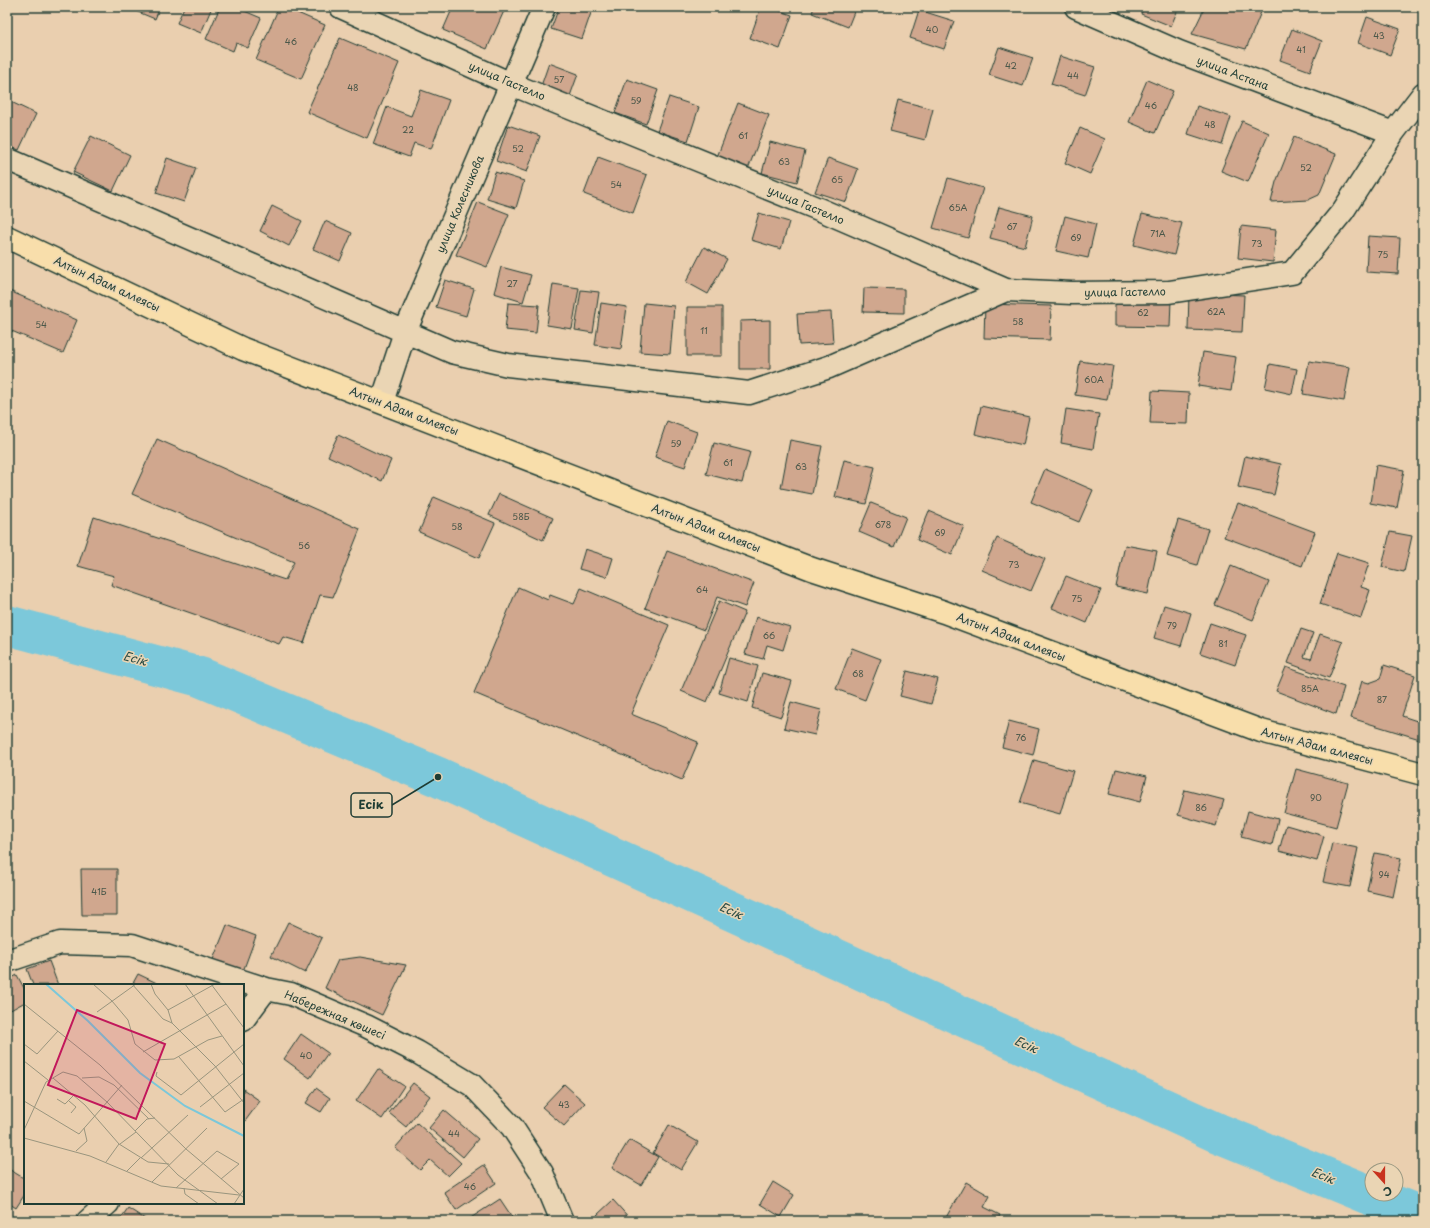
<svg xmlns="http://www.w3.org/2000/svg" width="1430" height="1228" font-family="'Playpen Sans',sans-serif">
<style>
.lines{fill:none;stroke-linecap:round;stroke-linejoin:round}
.river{stroke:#7bc8da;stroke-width:40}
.building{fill:#d0a78e;stroke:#1f3d34}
.minor-casing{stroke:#1f3d34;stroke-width:25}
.major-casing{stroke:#1f3d34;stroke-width:25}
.minor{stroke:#ead5b4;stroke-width:22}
.major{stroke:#f8deab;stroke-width:22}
.labels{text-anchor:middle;stroke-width:3;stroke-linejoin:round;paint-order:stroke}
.number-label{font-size:9px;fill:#4b584a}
.street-label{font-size:11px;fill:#1f3d34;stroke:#ead5b4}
.water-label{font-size:12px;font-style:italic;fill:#284b45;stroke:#ead5b4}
.inset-river{fill:none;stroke:#7bc8da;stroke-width:2}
.inset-road{fill:none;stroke:#99957e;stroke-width:1}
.view{fill:#c2185b;fill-opacity:0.15;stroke:#c2185b;stroke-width:2}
.inset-edge{fill:none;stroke:#1f3d34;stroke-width:2}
.leader{fill:none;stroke:#1f3d34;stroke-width:1.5}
.callout-dot{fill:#1f3d34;stroke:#ead5b4;stroke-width:1.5}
.callout{fill:#ead5b4;stroke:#1f3d34;stroke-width:1.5}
.callout-label{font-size:12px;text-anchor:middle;font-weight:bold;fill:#1f3d34}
</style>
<rect width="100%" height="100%" fill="#eacfaf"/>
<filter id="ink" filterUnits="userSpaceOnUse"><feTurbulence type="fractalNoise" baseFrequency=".025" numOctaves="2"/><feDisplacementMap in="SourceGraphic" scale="8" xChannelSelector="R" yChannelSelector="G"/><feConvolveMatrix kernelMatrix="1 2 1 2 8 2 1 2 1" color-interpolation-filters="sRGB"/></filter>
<g filter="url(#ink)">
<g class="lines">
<!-- river -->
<path class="river" d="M7,625L200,677L438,777L1218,1133L1423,1217"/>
</g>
<!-- building -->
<path class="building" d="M126,7H160L155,19Z
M184,7H212L201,33L177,23Z
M220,7H235L261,18L248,48L236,43L233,51L206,39Z
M279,7H284L325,25L301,79L256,60Z
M453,7H495L504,11L487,49L443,30Z
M559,7H593L582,39L551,29Z
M761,7H769L792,15L780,49L750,38Z
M814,7H856L848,27L812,13Z
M1144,7H1179L1171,26L1141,14Z
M1205,7H1263L1246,49L1192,34Z
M919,10L954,21L944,49L910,38Z
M1367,17L1400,29L1390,55L1358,43Z
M1292,29L1322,41L1310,71L1280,60Z
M340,38L399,63L367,138L307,112Z
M999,47L1033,58L1023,86L989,75Z
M1060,56L1095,67L1085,95L1051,84Z
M549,63L578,74L570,96L541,86Z
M627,79L658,90L646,124L615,113Z
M1147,80L1173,91L1155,133L1129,122Z
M421,90L449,100L431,149L414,143L409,157L373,144L387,107L411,116Z
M669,97L699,107L688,141L657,131Z
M7,100L36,114L19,150L7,145Z
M898,100L933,109L925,140L890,131Z
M738,103L769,115L748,169L717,157Z
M1197,106L1231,117L1222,145L1188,134Z
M1242,121L1269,133L1248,182L1221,171Z
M508,125L540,136L527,172L496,161Z
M1080,128L1105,139L1090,174L1065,163Z
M91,136L130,155L113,191L73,172Z
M1294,137L1336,154L1319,195L1308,200L1271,202L1276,182Z
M770,142L805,151L797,182L762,173Z
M598,157L647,175L633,213L584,194Z
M167,158L196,168L184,202L156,193Z
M828,158L858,169L846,202L815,192Z
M495,172L524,181L516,208L487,199Z
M948,178L983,188L968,238L933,228Z
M478,202L509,214L487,267L456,255Z
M272,206L302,221L289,246L260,231Z
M999,207L1033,216L1025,247L990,238Z
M759,213L789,222L781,249L751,240Z
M1142,214L1182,223L1174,255L1134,245Z
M1065,216L1096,224L1088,258L1056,251Z
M325,221L352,233L340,261L313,249Z
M1241,226L1276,230L1273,262L1238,258Z
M1368,236L1400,238L1398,274L1366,272Z
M704,247L727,259L708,294L686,282Z
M501,267L531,275L523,302L494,293Z
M445,280L474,289L466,316L436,307Z
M553,284L579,288L572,329L547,325Z
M864,288L904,289V313L863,312Z
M7,290L77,320L63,353L7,329Z
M581,290L599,292L593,333L575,330Z
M1189,293L1244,295L1242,332L1188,330Z
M1115,299L1171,300L1170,327L1115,326Z
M508,303L539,305L536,333L505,330Z
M601,303L627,307L621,349L595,345Z
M644,303L674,306L670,354L640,352Z
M985,304L1051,306L1050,340L984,338Z
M687,307H722V356H687Z
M831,312L833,343L799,345L797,314Z
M770,320V369H740V321Z
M1203,352L1236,357L1231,391L1198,386Z
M1080,361L1113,366L1107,400L1075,395Z
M1309,361L1350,367L1344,401L1303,394Z
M1270,364L1297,369L1292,394L1265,388Z
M1152,391L1189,393L1188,424L1150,423Z
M981,406L1029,417L1023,445L975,434Z
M1066,409L1099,414L1093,449L1061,443Z
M667,421L697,432L685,467L655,457Z
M338,435L391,460L382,481L328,456Z
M157,439L360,529L333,597L320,595L304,643L283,637L279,644L111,585L114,576L78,566L94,517L285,580L294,562L132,494Z
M790,440L822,446L812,494L781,488Z
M714,443L750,452L742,483L706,474Z
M1245,456L1281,464L1274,495L1238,487Z
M844,460L875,467L866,504L835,497Z
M1376,465L1404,470L1397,508L1370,503Z
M1045,469L1093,490L1079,522L1031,502Z
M499,494L553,518L543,540L489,515Z
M434,497L495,523L479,558L419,532Z
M871,503L906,517L894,547L859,532Z
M1238,503L1315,532L1302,566L1224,537Z
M929,511L964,526L952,555L917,540Z
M1178,520L1208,529L1197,565L1167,556Z
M1390,532L1412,536L1404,572L1382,567Z
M997,538L1045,559L1031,591L982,570Z
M1125,545L1157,551L1148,594L1116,587Z
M585,549L613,558L607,577L579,569Z
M667,551L754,583L745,607L717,597L704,630L645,608Z
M1337,553L1369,563L1361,587L1370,590L1361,618L1320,604Z
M1231,566L1269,582L1253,620L1215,605Z
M1066,576L1101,590L1087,623L1052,608Z
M518,587L548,600L550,595L574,604L581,588L669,625L631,714L698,742L682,780L474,693Z
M719,601L745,612L707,702L681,691Z
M1164,605L1191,613L1181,646L1154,638Z
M756,617L790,627L783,650L767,645L763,659L745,654Z
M1210,623L1246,635L1235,665L1200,653Z
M1301,629L1313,633L1304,657L1311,659L1320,634L1343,642L1329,678L1288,663Z
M852,648L881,659L865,700L836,689Z
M729,658L758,666L748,702L719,693Z
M1384,665L1415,675L1402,716L1423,723V740L1351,718L1362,681L1369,683L1380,679Z
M1286,667L1344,687L1336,714L1276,691Z
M907,671L938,679L931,704L900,696Z
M762,673L792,681L781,717L752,708Z
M791,702L821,710L815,735L784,728Z
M1009,721L1039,729L1033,755L1002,747Z
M1034,760L1073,771L1060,814L1020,803Z
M1116,769L1147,776L1140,802L1109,794Z
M1296,769L1348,783L1336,827L1284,813Z
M1185,790L1224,800L1216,826L1178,815Z
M1248,811L1278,819L1272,845L1241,837Z
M1286,825L1324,836L1317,861L1279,851Z
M1332,843L1358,848L1350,887L1323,882Z
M1375,853L1401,858L1393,897L1367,891Z
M81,869H117V915H82Z
M288,922L322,938L305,973L271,956Z
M227,925L256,936L242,974L212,962Z
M360,957L406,965L382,1015L325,988L338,960Z
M49,961L58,985H33L27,969Z
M138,974L161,985H132Z
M17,975L25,990V1002L7,1012V981Z
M301,1034L328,1053L310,1078L284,1059Z
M378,1069L404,1086L382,1119L356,1101Z
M413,1083L430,1096L406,1127L389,1113Z
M564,1084L585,1103L564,1126L542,1107Z
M316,1088L330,1098L321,1112L306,1103Z
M243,1089L260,1101L243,1124Z
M444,1110L478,1139L463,1157L429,1128Z
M417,1123L461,1163L448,1176L430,1160L420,1170L395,1148Z
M669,1125L698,1142L681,1170L653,1153Z
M629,1140L658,1157L641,1185L612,1168Z
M484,1165L496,1183L456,1210L444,1192Z
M7,1168L25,1179V1194L16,1208L7,1202Z
M773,1182L794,1195L781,1217L760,1204Z
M966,1182L990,1196L984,1207L1000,1215L997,1221H944Z
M500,1199L512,1217L506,1221H466Z
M613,1200L632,1221H602L597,1215Z
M128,1208L148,1221H119Z"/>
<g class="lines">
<!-- minor casing -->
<g class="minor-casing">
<path id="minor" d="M341,7L511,84L821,210L1006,290L1072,293L1169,292L1292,273L1343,211L1393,133L1423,94
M1076,7L1179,52L1393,133
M7,159L452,352L508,365L749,393L829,367L1006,290
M382,402L405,332L544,7
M7,961L60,943L132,945L266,989L291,994L366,1026L417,1052L472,1085L512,1127L542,1173L562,1221
M243,1020L266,989
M88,1221L108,1203"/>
</g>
<!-- major casing -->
<g class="major-casing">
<path id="major" d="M7,237L243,349L812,569L944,612L1261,731L1423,774"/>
</g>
<!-- minor -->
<use href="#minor" class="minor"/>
<!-- major -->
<use href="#major" class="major"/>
</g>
</g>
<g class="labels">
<!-- number labels -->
<g class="number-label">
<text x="932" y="33">40</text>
<text x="1379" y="39">43</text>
<text x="291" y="45">46</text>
<text x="1301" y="53">41</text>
<text x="1011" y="69">42</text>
<text x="1073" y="79">44</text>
<text x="559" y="83">57</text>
<text x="353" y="91">48</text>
<text x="636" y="104">59</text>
<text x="1151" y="109">46</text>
<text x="1210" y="128">48</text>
<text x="408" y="133">22</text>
<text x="743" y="139">61</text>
<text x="518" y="152">52</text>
<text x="784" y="165">63</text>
<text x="1306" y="171">52</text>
<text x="837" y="183">65</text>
<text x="616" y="188">54</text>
<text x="958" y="211">65А</text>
<text x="1012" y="230">67</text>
<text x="1158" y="237">71А</text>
<text x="1076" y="241">69</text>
<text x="1257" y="247">73</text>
<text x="1383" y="258">75</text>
<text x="512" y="287">27</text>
<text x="1216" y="315">62А</text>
<text x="1143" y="316">62</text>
<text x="1018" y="325">58</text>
<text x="41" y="328">54</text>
<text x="704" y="334">11</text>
<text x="1094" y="383">60А</text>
<text x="676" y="447">59</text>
<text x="728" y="466">61</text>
<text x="801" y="470">63</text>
<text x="521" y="520">58Б</text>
<text x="883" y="528">678</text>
<text x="457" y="530">58</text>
<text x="940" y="536">69</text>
<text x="304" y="549">56</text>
<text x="1014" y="568">73</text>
<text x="702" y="593">64</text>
<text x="1077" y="602">75</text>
<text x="1172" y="629">79</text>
<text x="769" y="639">66</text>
<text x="1223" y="647">81</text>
<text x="858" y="677">68</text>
<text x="1310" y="692">85А</text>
<text x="1382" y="703">87</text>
<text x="1021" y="741">76</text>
<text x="1316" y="801">90</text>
<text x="1201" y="811">86</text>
<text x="1384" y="878">94</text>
<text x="99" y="895">41Б</text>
<text x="306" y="1059">40</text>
<text x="564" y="1108">43</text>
<text x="454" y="1137">44</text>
<text x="470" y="1190">46</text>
</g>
<!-- street labels -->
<g class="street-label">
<text transform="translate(1233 73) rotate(21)" y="4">улица Астана</text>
<text transform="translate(507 81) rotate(23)" y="4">улица Гастелло</text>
<text transform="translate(460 204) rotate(-67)" y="4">улица Колесникова</text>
<text transform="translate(806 205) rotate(23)" y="4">улица Гастелло</text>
<text transform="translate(107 284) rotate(25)" y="4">Алтын Адам аллеясы</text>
<text transform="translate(1125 292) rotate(-1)" y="4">улица Гастелло</text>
<text transform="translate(404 411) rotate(21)" y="4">Алтын Адам аллеясы</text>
<text transform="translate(706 528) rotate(21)" y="4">Алтын Адам аллеясы</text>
<text transform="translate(1011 637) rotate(21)" y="4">Алтын Адам аллеясы</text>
<text transform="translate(1317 746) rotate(15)" y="4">Алтын Адам аллеясы</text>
<text transform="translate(335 1015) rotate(23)" y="4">Набережная көшесі</text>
</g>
<!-- water labels -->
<g class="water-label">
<text transform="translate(135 659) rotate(15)" y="4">Есік</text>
<text transform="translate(731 911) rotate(25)" y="4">Есік</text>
<text transform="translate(1026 1045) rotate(25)" y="4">Есік</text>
<text transform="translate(1323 1176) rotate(22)" y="4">Есік</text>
</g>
</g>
<!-- overview -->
<g transform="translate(24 984)">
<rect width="220" height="220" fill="#eacfaf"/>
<path class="inset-river" d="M22,0L64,37L116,89L161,122L220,152"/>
<path class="inset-road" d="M69,0L88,17L104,36L111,60L131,76L150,75L184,56L198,52M108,0L139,35L148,39L191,82L220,119M127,0L131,10L144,26L148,39M161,0L220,82M187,0L220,44M0,20L76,81L162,165L220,214M144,26L191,0M73,28L112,0M0,60L13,70L34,47M119,68L202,20M155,73L201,128L220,115M0,77L24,96M133,88L132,92L157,111L220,60M29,94L61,121L95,160L124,178L145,180M58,94L75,93L90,101L125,135M33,115L41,120L49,112M0,117L55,150L98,101M45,117L52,123L47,129M176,123L220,89M0,146L22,98L39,88L53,92L83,118L154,191L194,220M111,147L123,135L131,134M0,154L66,172L137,202L215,211M96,160L112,148M52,167L63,157L60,144M117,174L164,131M82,178L95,160M103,187L116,174M128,198L183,144M152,204L193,167L215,180L197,195M160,204L161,210L175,220M210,220L220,205"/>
<path class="view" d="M53,26L141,60L112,135L24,101Z"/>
<rect width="220" height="220" class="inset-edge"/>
</g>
<!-- callouts -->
<path class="leader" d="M438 777L392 805"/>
<circle class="callout-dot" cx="438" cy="777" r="4"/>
<rect class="callout" x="351" y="793" width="41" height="24" rx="4"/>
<g class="callout-label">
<text x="371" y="809">Есік</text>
</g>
<!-- margin -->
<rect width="1430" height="1228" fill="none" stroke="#ead5b4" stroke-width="24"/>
<rect x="12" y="12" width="1406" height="1204" fill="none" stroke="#1f3d34" stroke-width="1.5" filter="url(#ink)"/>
<!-- north arrow -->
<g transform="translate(1384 1182) rotate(159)"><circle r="19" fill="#ead5b4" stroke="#999881"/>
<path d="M0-3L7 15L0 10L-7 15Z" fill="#c8321e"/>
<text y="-6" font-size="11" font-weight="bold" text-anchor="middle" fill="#1f3d34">С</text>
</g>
</svg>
